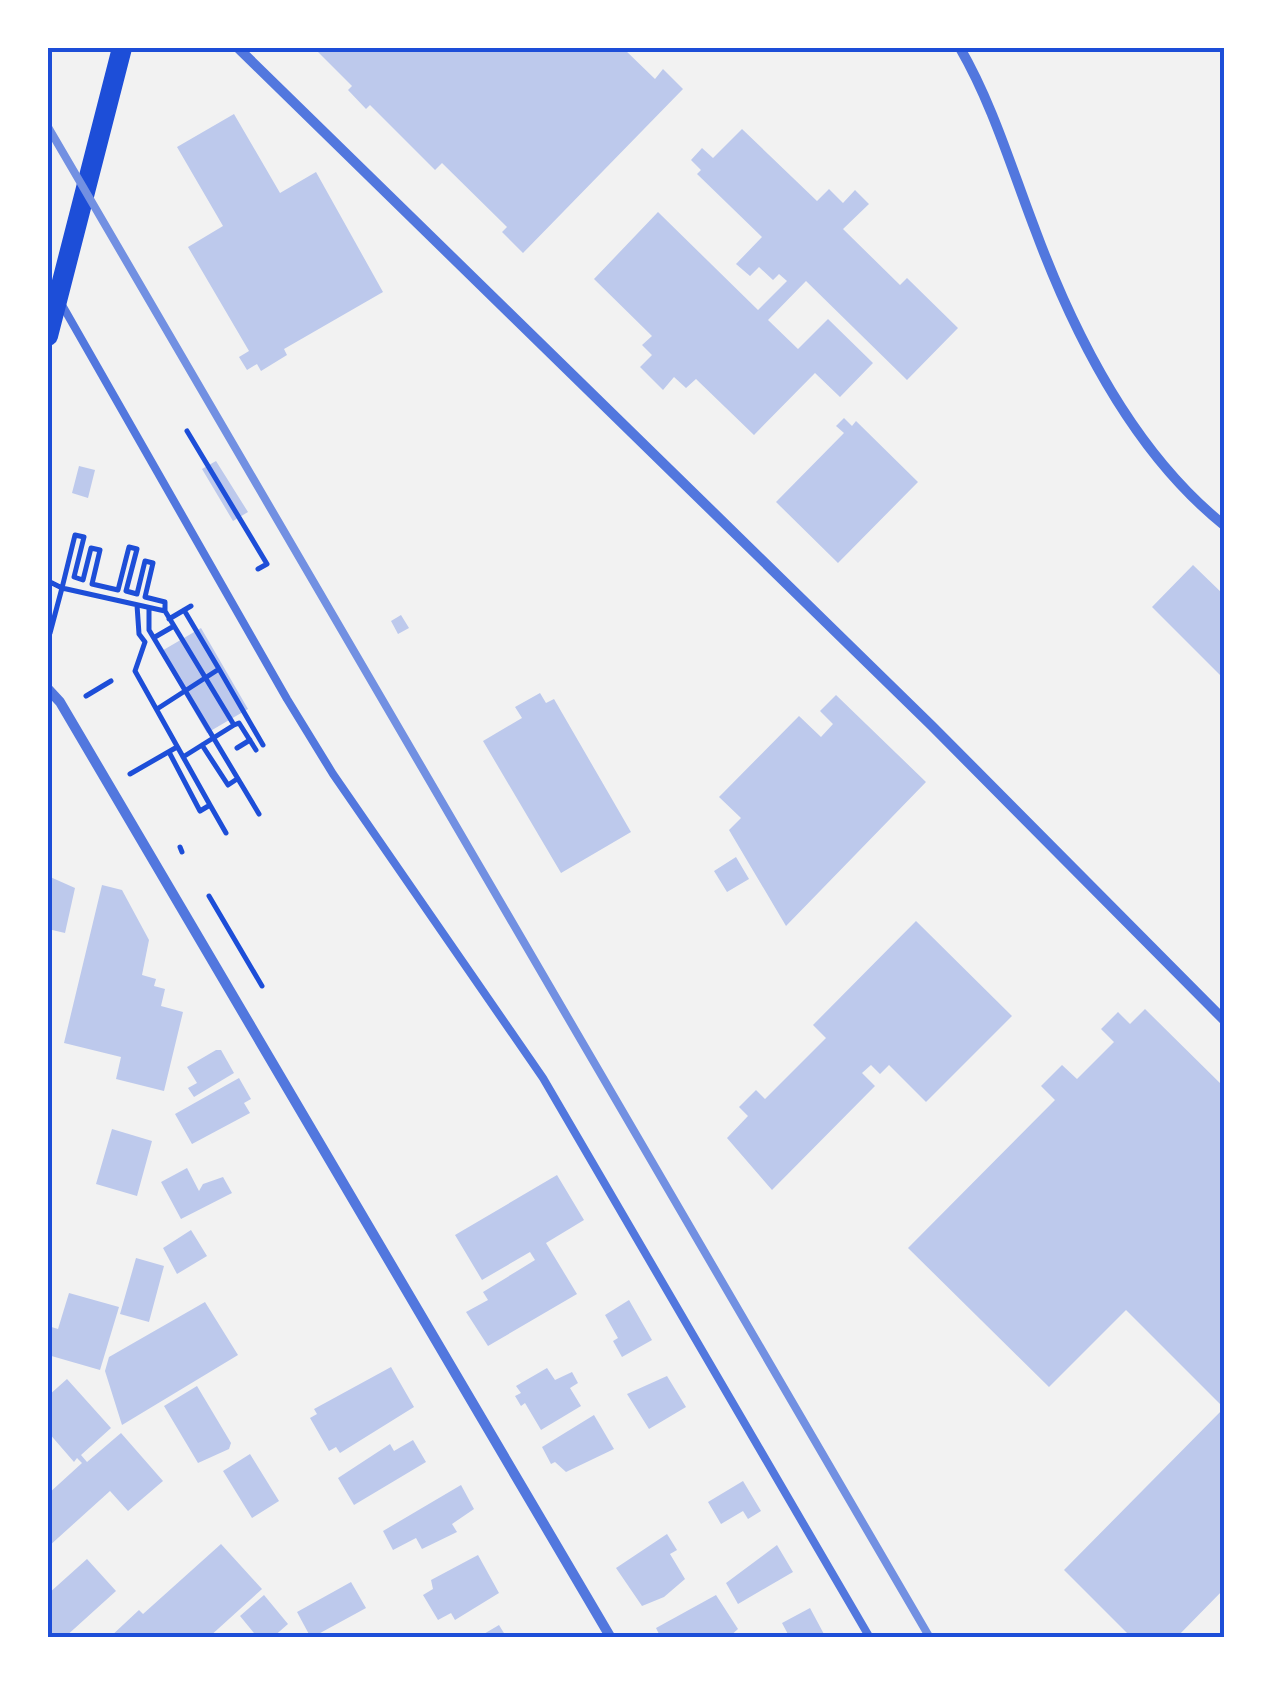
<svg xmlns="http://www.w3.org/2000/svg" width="1272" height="1685" font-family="Cabin,sans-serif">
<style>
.building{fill:#bdc9ec}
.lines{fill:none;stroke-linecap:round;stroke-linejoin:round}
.path{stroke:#1d4ed8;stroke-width:5}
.service{stroke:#5277de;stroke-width:8}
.minor{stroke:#5277de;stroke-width:10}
.secondary{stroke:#1d4ed8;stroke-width:20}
.rail{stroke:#7290e2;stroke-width:8}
.neatline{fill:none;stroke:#1d4ed8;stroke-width:4}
</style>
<rect width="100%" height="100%" fill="#f2f2f2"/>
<!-- building -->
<path class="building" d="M314,48H623L655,79L663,69L683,89L523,253L502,232L507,227L442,163L435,170L370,105L366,109L348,90L352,86Z
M234,114L280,193L316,172L383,292L284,349L287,355L261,371L257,364L247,370L239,357L249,351L188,247L223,226L177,147Z
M742,129L817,201L829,189L843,203L855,190L869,204L843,229L900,285L907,278L958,328L907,380L806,281L768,320L798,349L828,319L873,363L840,397L815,373L754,435L696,379L686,388L674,377L663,390L640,367L652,355L642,345L652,336L594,279L658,212L758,310L787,281L779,274L773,280L759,267L750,276L736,264L762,237L697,174L701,170L691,160L702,148L713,158Z
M844,418L852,426L856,421L918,482L838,563L776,502L844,433L836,426Z
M216,461L248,512L233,521L202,469Z
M79,466L95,470L88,498L72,493Z
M1193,565L1224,595V679L1152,607Z
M401,615L409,628L398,634L391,621Z
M201,628L248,709L207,733L160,652Z
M540,693L546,703L554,699L631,832L561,873L483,741L522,718L515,707Z
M836,695L926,782L786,926L729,830L741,818L719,797L799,716L821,737L833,724L820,711Z
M736,857L749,879L727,892L714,871Z
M48,876L75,888L65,933L48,929Z
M102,885L122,890L149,940L142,975L156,979L154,986L165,989L161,1006L183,1012L164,1091L116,1079L121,1057L64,1043Z
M916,921L1012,1016L926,1102L889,1065L880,1074L871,1065L862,1073L875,1086L772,1190L727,1138L748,1116L739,1107L756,1090L765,1099L826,1038L813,1025Z
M1145,1009L1224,1087V1589L1176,1638H1132L1064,1570L1224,1408L1126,1310L1049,1387L908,1248L1055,1100L1041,1086L1062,1065L1077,1079L1114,1042L1101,1029L1118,1012L1130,1024Z
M216,1050H221L234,1073L194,1097L188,1088L197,1083L187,1067Z
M239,1078L251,1099L244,1103L250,1113L192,1144L175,1114Z
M112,1129L152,1141L137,1196L96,1184Z
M187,1168L199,1191L203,1184L223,1177L232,1193L181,1219L161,1182Z
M557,1175L584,1220L546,1243L577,1294L488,1346L466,1312L488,1300L483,1292L535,1260L530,1252L482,1280L455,1235Z
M191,1230L207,1256L177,1274L163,1248Z
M136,1258L164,1266L149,1322L120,1314Z
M69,1293L119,1307L100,1370L48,1355V1326L58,1329Z
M629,1300L652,1340L622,1357L613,1341L618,1338L605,1315Z
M205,1302L238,1355L122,1425L105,1371L109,1357Z
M391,1367L414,1407L340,1453L336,1447L329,1451L310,1418L317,1414L314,1409Z
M547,1368L555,1380L572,1372L578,1383L570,1388L581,1406L541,1430L525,1403L521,1406L515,1396L521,1393L516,1386Z
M667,1376L686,1407L649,1429L627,1394Z
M67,1379L111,1428L81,1455L87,1462L121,1433L163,1481L128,1511L110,1491L48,1547V1494L82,1463L77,1458L74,1462L48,1432V1396Z
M197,1386L231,1443L229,1449L198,1463L164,1406Z
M594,1415L614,1449L566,1472L555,1462L551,1464L542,1447Z
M413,1440L426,1462L354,1505L338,1478L390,1444L394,1451Z
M250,1454L279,1501L252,1518L223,1471Z
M743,1481L761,1511L748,1519L743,1511L721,1524L708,1502Z
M461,1485L474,1509L452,1524L457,1532L422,1549L416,1538L393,1550L383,1531Z
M667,1534L677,1550L670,1554L685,1579L664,1597L642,1606L616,1568Z
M221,1544L262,1589L208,1638H109L139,1610L143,1614Z
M777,1545L793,1572L738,1604L726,1583Z
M478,1555L499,1593L455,1620L451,1613L438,1620L423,1595L433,1589L431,1580Z
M87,1559L116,1591L64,1638H51L48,1594Z
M351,1582L366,1608L311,1638L297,1612Z
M264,1595L288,1624L272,1638H258L240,1616Z
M716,1595L738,1629L728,1638H661L656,1628Z
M810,1608L825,1636L790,1638L782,1623Z
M499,1625L507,1638H477Z"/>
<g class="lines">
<!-- path -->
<path class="path" d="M187,431L267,564L258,569
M48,581L62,588L50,633
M137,605L139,634L145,642L135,671L210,805L200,811L169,752
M149,608V630L259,814
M165,611L62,588L75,535L84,537L74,577L83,580L91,548L100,550L92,584L118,590L129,547L137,549L126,591L137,594L145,561L153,563L145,597L165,602V611L234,725L183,757
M169,619L191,606
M155,637L174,626
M219,669L263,745
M86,696L111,681
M157,709L219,669L184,610
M234,725L239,723L256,750
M202,745L228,785L237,779
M237,748L250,740
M130,774L177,747
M210,805L226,833
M180,847L182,852
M209,896L262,986"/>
<!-- service -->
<path class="service" d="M62,305L287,699L333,774L543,1078L870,1638"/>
<!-- minor -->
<path class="minor" d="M238,48L932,726L1224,1020
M960,48C993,105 1012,170 1036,232C1076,339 1134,453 1224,525
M48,689L60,702L611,1638"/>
<!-- secondary -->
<path class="secondary" d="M48,336L122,48"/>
<!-- rail -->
<path class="rail" d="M48,127L930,1638"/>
</g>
<!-- border -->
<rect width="1272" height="1685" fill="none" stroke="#ffffff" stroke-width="100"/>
<rect x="50" y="50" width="1172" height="1585" class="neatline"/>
</svg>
